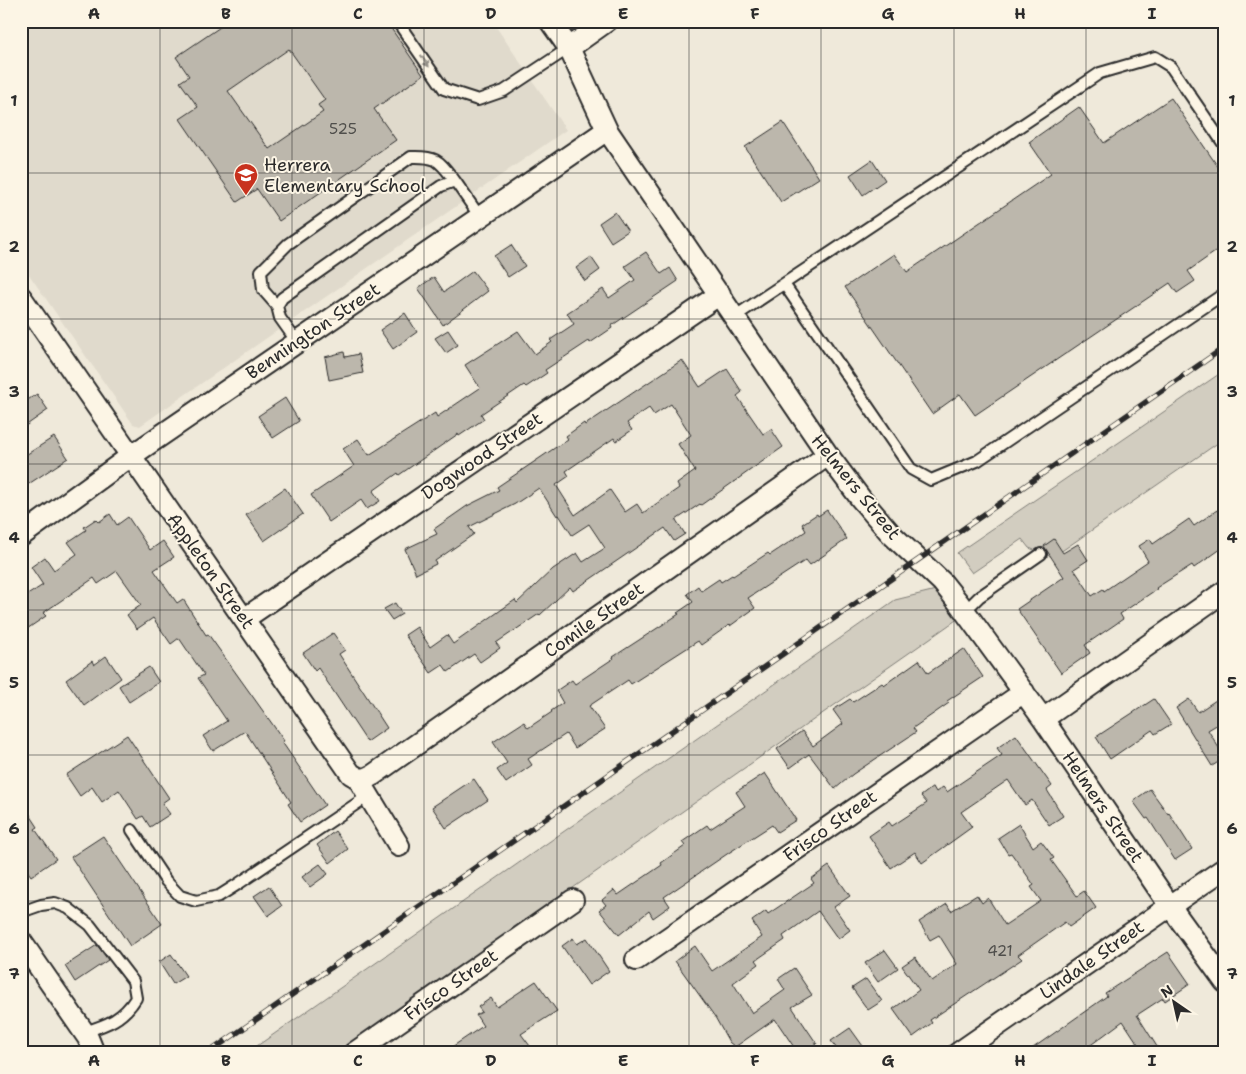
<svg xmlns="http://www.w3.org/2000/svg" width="1246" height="1074" font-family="'Shantell Sans',sans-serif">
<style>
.built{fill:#e0dacc}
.green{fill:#d2cdc0;stroke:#7e7c76}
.building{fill:#bcb7ac;stroke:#2b2b2b;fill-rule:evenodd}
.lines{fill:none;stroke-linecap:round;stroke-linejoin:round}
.service-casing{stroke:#2b2b2b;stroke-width:14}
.minor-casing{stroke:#2b2b2b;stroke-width:24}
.service{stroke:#fcf5e5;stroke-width:10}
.minor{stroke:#fcf5e5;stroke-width:20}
.rail-casing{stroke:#2b2b2b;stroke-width:5.5}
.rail{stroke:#fcf5e5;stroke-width:4;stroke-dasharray:11;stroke-linecap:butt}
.oneway{fill:#949088}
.grid{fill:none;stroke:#2b2b2b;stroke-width:1;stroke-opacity:0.55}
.labels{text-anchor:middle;stroke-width:4;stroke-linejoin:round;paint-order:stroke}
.number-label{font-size:15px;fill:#4f4e4b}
.poi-label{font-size:18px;fill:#2b2b2b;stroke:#fcf5e5;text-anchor:start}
.street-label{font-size:18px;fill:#2b2b2b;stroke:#fcf5e5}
.neatline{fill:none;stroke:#2b2b2b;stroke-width:2}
.grid-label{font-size:16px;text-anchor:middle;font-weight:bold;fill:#2b2b2b}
</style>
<rect width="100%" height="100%" fill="#efe9da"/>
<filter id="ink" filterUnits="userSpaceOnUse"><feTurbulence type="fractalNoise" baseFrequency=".02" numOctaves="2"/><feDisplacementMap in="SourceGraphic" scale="10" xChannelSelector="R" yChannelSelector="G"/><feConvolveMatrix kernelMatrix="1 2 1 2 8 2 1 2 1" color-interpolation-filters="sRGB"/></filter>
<g filter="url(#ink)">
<!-- built -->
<path class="built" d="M21,21H492L566,130L140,426L133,424L21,263Z"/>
<!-- green -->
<path class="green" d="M1225,370V438L1053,557L1029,548L1022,539L972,573L957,553Z
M936,590L959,618L337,1053H247L895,600Z"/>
<!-- building -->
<path class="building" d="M229,21H386L423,75L374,109L396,140L279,221L257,189L237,202L180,119L198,107L180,82L189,76L176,57ZM289,49L325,100L318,105L323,112L269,149L228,91Z
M1171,98L1225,177V245L1188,271L1195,281L1177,293L1170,283L975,415L960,394L932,414L845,287L894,254L907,272L1051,174L1029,142L1079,107L1104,143Z
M783,122L819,178L781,202L745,147Z
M872,160L885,180L863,195L850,175Z
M615,212L628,231L611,242L599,223Z
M511,245L525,266L508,277L494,256Z
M646,252L661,274L670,268L678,281L611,326L612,328L590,343L589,341L545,370L547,373L526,387L524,385L481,414L484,419L459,436L458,434L399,475L398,473L373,491L380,501L367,509L361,500L329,522L311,495L354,466L343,449L358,439L369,455L435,413L437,417L480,388L465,365L518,331L535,354L552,342L550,340L574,324L567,313L603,289L609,298L635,280L625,266Z
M591,257L600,270L585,281L576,268Z
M473,271L488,291L443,325L418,288L434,277L444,292Z
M405,313L417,332L393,349L380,330Z
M448,330L458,345L446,353L435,338Z
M344,352L345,357L359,354L363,373L329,380L325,357Z
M682,360L700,387L727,369L742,392L737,396L763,434L771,429L783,447L701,505L700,504L676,520L685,534L674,541L665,528L573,591L570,587L540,615L539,614L496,643L500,648L480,662L474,654L448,672L443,665L431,673L405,635L417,627L430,647L447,635L453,644L515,600L517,603L553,569L577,553L583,562L605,548L589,524L572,535L559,515L557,516L539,488L515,504L469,527L474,534L435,561L436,564L416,574L405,549L437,534L434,529L467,506L499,490L497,487L568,439L566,436L584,423L585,425ZM671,404L691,435L678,444L695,471L677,484L679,488L643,513L637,504L625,512L610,490L575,515L556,485L569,476L566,471L614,438L616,441L632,430L627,423L649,408L654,415Z
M37,394L48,410L21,429V404Z
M285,398L299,421L273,438L258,416Z
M54,437L68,458L21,489V458Z
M285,488L303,514L264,541L246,515Z
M827,510L847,539L810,565L806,560L748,598L755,608L730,626L729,625L701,645L698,641L631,684L628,680L589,706L605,729L575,748L566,734L528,759L532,765L506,783L497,770L507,763L493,742L524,722L528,728L552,712L551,711L563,703L556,691L572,680L575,684L614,658L613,657L679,614L677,613L693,602L687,594L698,586L701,591L719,579L721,582L732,575L733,576L768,553L770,555L806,531L802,524L817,514L818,516Z
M1217,510L1225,521V546L1194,568L1192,565L1156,588L1157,589L1120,614L1123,619L1085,645L1090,653L1061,673L1017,609L1064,577L1044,546L1054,539L1063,553L1078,544L1088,560L1074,569L1092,596L1103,589L1104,591L1148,561L1139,546L1150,539L1153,544L1189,519L1194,526Z
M110,514L117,525L128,517L150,550L163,541L174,557L154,570L177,603L183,599L206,635L208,634L273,725L284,741L282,742L325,805L300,822L288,804L291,802L245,731L213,751L203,736L227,721L198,678L204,675L179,638L171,644L153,618L137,629L127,615L141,605L117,571L98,584L94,578L43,613L46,616L21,633V599L43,585L31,567L45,557L54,570L77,554L68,542L86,530L84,527L96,519L99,522Z
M395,603L402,614L392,620L384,609Z
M333,633L345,650L339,654L387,728L367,742L318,668L315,671L303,653Z
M964,649L983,677L947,701L949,703L913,728L916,732L853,774L835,789L809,754L790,768L777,749L802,731L813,746L843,724L833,710L850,699L853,702L882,683L884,685L919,660L928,673Z
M106,656L121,678L84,705L66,680L92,661L94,665Z
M149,667L159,682L129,702L119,686Z
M1225,694V720L1208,730L1225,758L1212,766L1176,708L1189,699L1198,712Z
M1154,699L1171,724L1155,734L1152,730L1110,759L1096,737Z
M127,735L169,798L162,803L170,814L150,827L143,816L138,819L119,790L102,802L92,787L80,796L66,775Z
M1016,735L1052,786L1047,790L1063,816L1049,825L1032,800L1025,805L1008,780L961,812L972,827L922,863L915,852L891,868L869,836L889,822L892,826L927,803L921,796L933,787L936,792L943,787L947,792L1002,755L997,748Z
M765,773L796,820L777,832L772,825L730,852L664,897L670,906L653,918L649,911L619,935L599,910L606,905L602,900L614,890L618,895L662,865L661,863L685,846L682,842L707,825L710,829L745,806L736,792Z
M474,779L488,800L446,828L432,807Z
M1150,789L1168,814L1169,813L1192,849L1175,860L1148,818L1146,819L1133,801Z
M21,801L38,827L35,829L56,859L31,876L21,862Z
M1019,824L1033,847L1041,841L1054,858L1051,860L1077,896L1084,891L1096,908L1069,927L1065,922L1018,955L1022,959L930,1020L932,1023L913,1037L893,1009L919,990L902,966L915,957L932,981L957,964L939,935L930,940L919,922L947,904L951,911L977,895L982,903L988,898L1005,925L1041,901L1031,887L1034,885L1011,853L1008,854L998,838Z
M335,831L348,849L330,863L317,845Z
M103,836L162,924L130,946L71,857Z
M320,864L328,874L310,887L302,877Z
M829,866L850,896L834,907L850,930L838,939L818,911L783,936L785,940L756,960L759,964L733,983L752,1013L785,990L778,979L794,968L812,995L792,1007L817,1044L805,1053H798L775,1019L735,1047L729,1042L715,1017L675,961L695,946L712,971L762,937L752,921L766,911L768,914L814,883L811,879Z
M269,886L282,906L268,916L254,896Z
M573,938L577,944L587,938L609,971L589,985L562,946Z
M97,945L108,960L75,982L65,966Z
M885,950L898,968L878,982L865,963Z
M1168,952L1190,984L1165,1001L1163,998L1137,1015L1161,1053H1144L1123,1021L1088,1047L1093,1053H1026L1107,996L1105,993Z
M171,954L186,976L173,984L159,962Z
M866,979L882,1001L868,1010L852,988Z
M536,981L557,1011L521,1034L530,1046L520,1053H443L483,1026L476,1015L482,1012L478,1007L491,998L497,1007Z
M850,1028L868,1053H840L831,1041Z"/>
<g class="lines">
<!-- service casing -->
<g class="service-casing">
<path id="service" d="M397,21L444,89L478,100L504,91L569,48
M784,284L911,469L931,480L977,461L1225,293
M277,306L263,290L261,271L288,244L411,157C438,156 439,161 455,181
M734,317L1100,73L1155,57L1171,67L1225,146
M297,342L280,318L277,306L282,298L441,186L455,181L480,217
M965,611L979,597L1041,554
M132,830L166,881L180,896L196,901L219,896L238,884L368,796
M21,912L41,905L55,903L68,908L90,925L133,981L136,998C123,1019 107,1025 84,1032"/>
</g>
<!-- minor casing -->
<g class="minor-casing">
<path id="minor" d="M550,21L569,48L607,130L828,455L861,499L891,534L942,582L958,602L1043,719L1170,906L1225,982
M569,48L607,21
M21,297L351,774L358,778L399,846
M21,536L131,456L607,130
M244,619L720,294
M1043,719L1225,591
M358,778L365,779L373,775L828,455
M21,941L88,1038L94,1053
M636,960L1024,692
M354,1053L573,900
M958,1053L1225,868"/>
</g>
<!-- service -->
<use href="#service" class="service"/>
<!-- minor -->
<use href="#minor" class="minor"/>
<!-- rail casing -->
<g class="rail-casing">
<path id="rail" d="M208,1053L1225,347"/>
</g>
<!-- rail -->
<use href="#rail" class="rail"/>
</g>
<!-- one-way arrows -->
<defs><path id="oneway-solid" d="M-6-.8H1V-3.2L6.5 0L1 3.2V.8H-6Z" transform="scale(1.25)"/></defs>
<use class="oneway" href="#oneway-solid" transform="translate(425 61) rotate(55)"/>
</g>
<!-- grid -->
<path class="grid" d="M160,21V1053M292,21V1053M424,21V1053M557,21V1053M689,21V1053M821,21V1053M954,21V1053M1086,21V1053M21,173H1225M21,319H1225M21,464H1225M21,610H1225M21,755H1225M21,901H1225"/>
<!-- icons -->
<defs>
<g id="school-pin" transform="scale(1.25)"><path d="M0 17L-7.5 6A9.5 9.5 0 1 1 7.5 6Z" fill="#c8321e" stroke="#fcf5e5"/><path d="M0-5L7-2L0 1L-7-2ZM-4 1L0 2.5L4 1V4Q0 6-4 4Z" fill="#fff"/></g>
</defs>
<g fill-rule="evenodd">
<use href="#school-pin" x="246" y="175"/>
</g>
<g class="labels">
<!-- number labels -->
<g class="number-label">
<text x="343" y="134">525</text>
<text x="1000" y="956">421</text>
</g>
<!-- poi labels -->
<g class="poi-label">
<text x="264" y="171">Herrera<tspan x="264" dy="21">Elementary School</tspan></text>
</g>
<!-- street labels -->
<g class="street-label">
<text transform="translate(313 331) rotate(-34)" y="6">Bennington Street</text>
<text transform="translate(482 456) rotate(-34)" y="6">Dogwood Street</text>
<text transform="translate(856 487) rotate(51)" y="6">Helmers Street</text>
<text transform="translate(211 571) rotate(55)" y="6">Appleton Street</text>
<text transform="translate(594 620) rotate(-35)" y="6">Comile Street</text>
<text transform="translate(1103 807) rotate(56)" y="6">Helmers Street</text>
<text transform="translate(830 826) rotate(-35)" y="6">Frisco Street</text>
<text transform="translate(1092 960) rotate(-35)" y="6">Lindale Street</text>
<text transform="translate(451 985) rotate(-35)" y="6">Frisco Street</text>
</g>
</g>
<!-- margin -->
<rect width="1246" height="1074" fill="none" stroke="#fcf5e5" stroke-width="55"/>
<!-- north arrow -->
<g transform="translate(1174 1002) rotate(326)" stroke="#fcf5e5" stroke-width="4" paint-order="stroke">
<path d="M0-4L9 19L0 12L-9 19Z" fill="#2b2b2b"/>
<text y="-8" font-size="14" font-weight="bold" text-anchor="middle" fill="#2b2b2b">N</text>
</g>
<rect x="28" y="28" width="1190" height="1018" class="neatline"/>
<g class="grid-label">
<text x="94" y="19">A</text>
<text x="226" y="19">B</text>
<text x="358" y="19">C</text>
<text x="491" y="19">D</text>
<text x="623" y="19">E</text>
<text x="755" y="19">F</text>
<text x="888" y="19">G</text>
<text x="1020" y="19">H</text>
<text x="1152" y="19">I</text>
<text x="14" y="106">1</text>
<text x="1232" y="106">1</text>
<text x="14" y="252">2</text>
<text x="1232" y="252">2</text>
<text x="14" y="397">3</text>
<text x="1232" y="397">3</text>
<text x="14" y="543">4</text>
<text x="1232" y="543">4</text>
<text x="14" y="688">5</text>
<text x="1232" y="688">5</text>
<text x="14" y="834">6</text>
<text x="1232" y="834">6</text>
<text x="14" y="979">7</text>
<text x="1232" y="979">7</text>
<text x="94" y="1066">A</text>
<text x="226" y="1066">B</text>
<text x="358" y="1066">C</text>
<text x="491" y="1066">D</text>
<text x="623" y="1066">E</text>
<text x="755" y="1066">F</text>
<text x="888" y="1066">G</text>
<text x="1020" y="1066">H</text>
<text x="1152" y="1066">I</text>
</g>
</svg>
